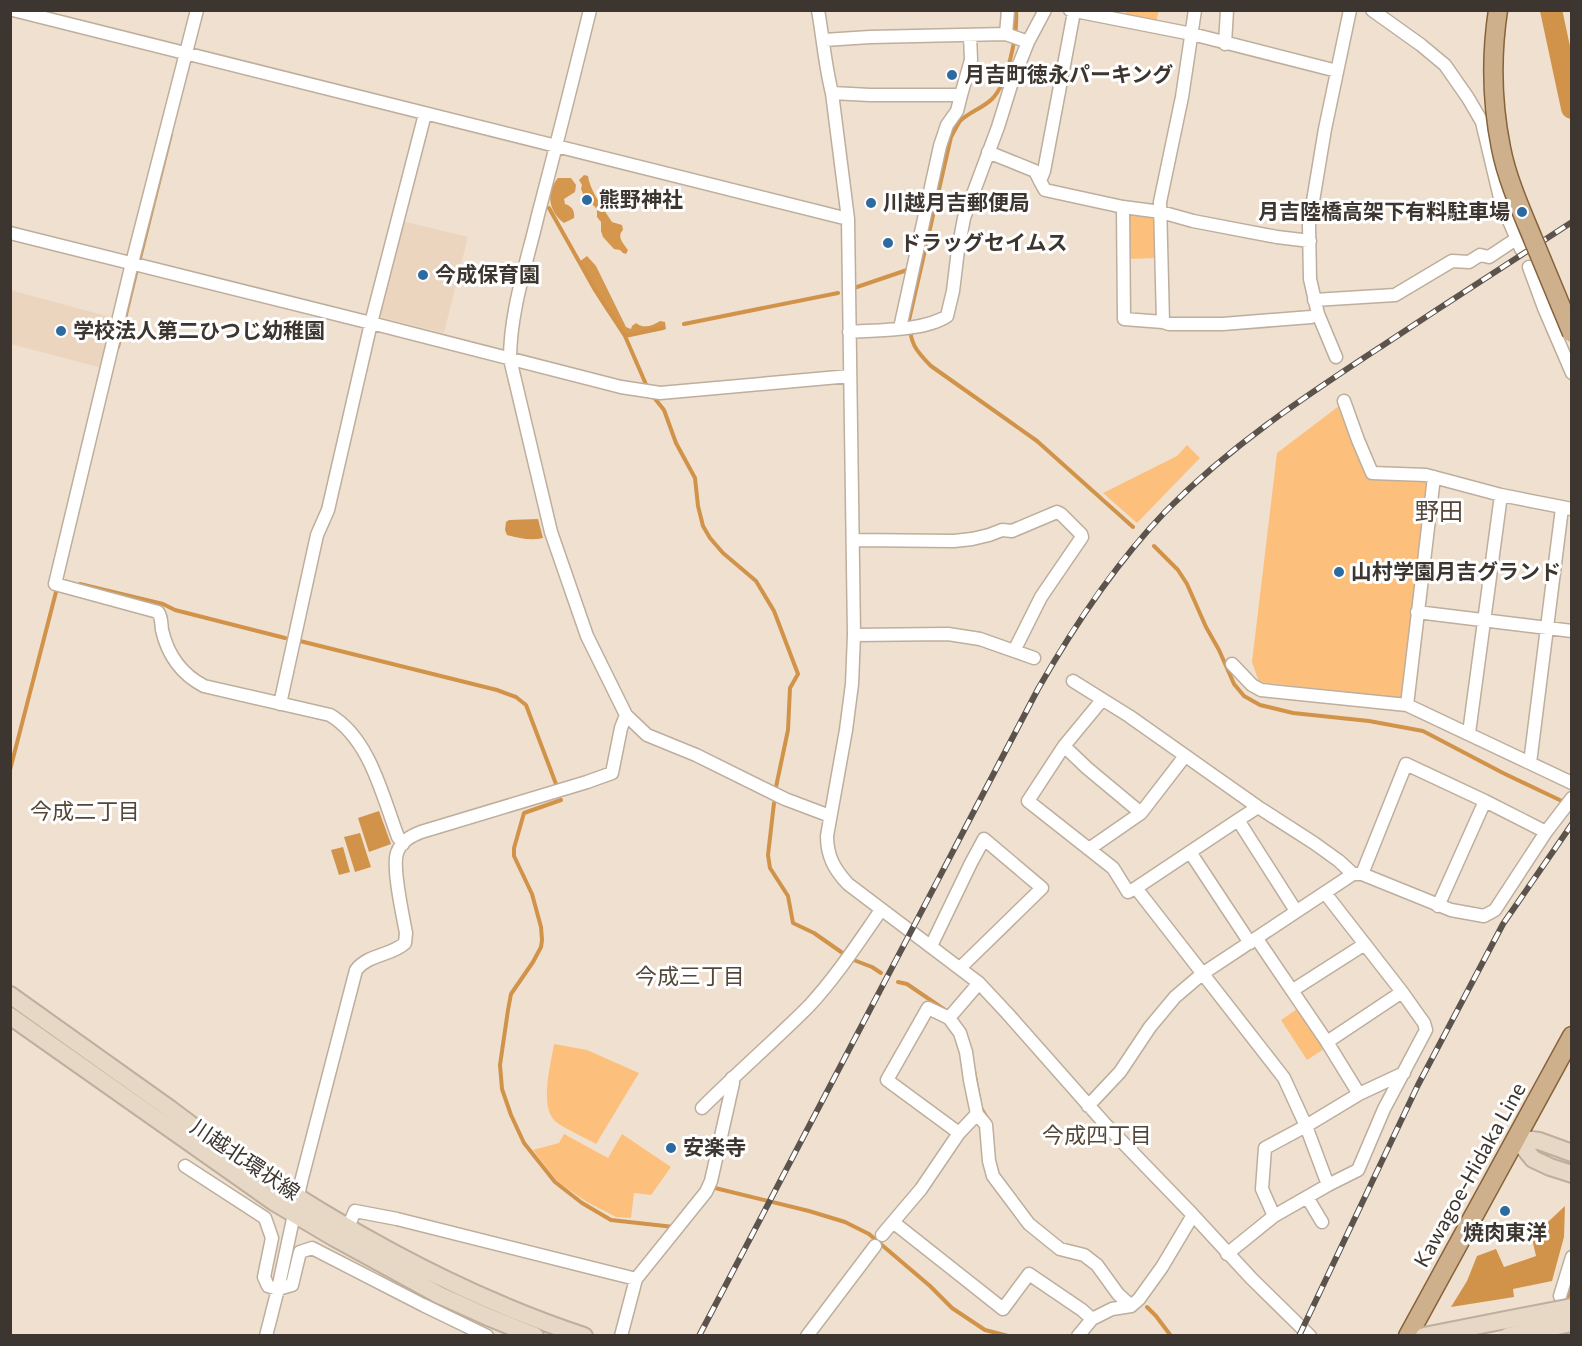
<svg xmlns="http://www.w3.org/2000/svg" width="1582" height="1346" font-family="Commissioner,'Noto Sans JP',sans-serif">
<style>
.built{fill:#ebd5bf}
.green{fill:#fcc07c}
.forest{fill:#d5974d}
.water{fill:#d19349}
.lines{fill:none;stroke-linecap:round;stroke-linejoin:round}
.stream{stroke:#d19349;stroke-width:4}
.river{stroke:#d19349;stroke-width:22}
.street-casing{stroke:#bdae9d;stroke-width:15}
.secondary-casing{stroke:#bdae9d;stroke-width:20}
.primary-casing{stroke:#86633a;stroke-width:21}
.street{stroke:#fff;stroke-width:12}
.secondary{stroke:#e7d7c5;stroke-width:16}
.primary{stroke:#ceb08c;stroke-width:18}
.rail-casing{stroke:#5c544c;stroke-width:6}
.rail{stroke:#fff;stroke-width:4;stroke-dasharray:11;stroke-linecap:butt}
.secondary-bridge-casing{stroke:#bdae9d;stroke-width:20;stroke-linecap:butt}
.primary-bridge-casing{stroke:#86633a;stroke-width:21;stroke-linecap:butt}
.secondary-bridge{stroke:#e7d7c5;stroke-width:16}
.primary-bridge{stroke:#ceb08c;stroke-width:18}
.poi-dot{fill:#2d6aa1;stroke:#fff;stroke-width:2}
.labels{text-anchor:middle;stroke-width:6;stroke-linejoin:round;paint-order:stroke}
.poi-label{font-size:21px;font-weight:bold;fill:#3d3630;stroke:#fff;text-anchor:start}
.street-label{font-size:21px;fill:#3d3630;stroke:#fff}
.neighbourhood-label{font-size:22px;fill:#544739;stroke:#fff}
.quarter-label{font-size:24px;fill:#544739;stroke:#fff}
</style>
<rect width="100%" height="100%" fill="#f0e0cf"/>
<!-- built -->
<path class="built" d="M402,221L468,237L444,333L380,317L378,314Z
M10,290L114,318L102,368L11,344Z"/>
<!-- green -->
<path class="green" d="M1125,10L1159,11L1156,22L1127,16Z
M1129,213L1153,218L1155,220L1157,258L1127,259L1126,217Z
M1339,406L1343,408L1370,475L1427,481L1401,698L1259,682L1252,662L1277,453Z
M1187,445L1200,458L1137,523L1103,493L1177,456Z
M1300,1007L1327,1047L1307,1060L1281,1020Z
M554,1044L587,1050L639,1073L596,1144C586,1138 563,1128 555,1121C539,1107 551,1063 554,1044Z
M564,1134L608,1158L622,1134L671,1167L651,1195L634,1193L631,1218L616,1217L587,1202L558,1182L533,1150L559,1143Z"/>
<!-- forest -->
<path class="forest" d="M584,175L588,176C590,191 604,209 612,222L622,225L623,230C616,237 624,244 628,250L626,254L623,253L620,250L614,249L603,237L601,231V222L597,217V209L584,196L581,189L582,185L579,180Z
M558,178H571L576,185L575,192L564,199L565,204C572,206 575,211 574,218L564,223C549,212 545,193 558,178Z
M587,256L596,266L626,327L631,329L632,326L636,323C643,329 653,326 660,321L665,322L666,329L626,335C606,315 593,289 580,265L579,262Z"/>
<!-- water -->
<path class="water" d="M538,519L543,538C531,541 518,538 507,535L505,530L506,522L509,520Z
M379,811L391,844L369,852L358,818Z
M360,833L371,867L355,872L344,837Z
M343,847L350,872L339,875L331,850Z
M1565,1206L1564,1237L1552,1281L1513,1289L1514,1297L1451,1307L1467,1281L1477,1256L1496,1249L1504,1267L1536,1256L1530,1230L1549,1221Z"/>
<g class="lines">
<!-- stream -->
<path class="stream" d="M1016,10C1018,33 1008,83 992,99C983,108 969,112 960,121C957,125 954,132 951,137L909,320C910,343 915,350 931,366L1037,441L1133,527
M549,208L595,290L625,336L648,389
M140,258L171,134
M854,288L910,269
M684,324L838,293
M625,336L663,328
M118,347L137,269
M652,395L664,410L676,443L695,478L698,506L703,526L710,538L723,553L756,581L774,611L798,674L790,688L788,730L776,787
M1154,546L1178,570L1187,584L1206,627L1219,650L1234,684L1244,696L1260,705L1293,713L1369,721L1423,731L1503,773L1566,803
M80,584L163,604L175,610L285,638
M300,641L497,690L516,697L526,705L556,784
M10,770L56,592
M561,800L524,813L514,848V856L532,894L541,927L542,940L541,947L533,962L511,994L508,1010L500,1065L502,1089L511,1115L524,1143L555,1182L582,1203L611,1220L674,1227
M774,803L768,855L770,868L788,896L793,923L814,933L844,954
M851,959L872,967L881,973
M898,982L907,984L948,1012
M974,1071L981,1108L987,1118
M715,1188L809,1211L845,1222L869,1234L930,1286L952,1308L985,1330L1008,1336
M1566,1303L1572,1283
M1147,1307L1156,1316L1171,1336"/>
<!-- river -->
<path class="river" d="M1551,10L1572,108"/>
<!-- street casing -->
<g class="street-casing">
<path id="street" d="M13,10L848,219
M197,10L132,263L55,584L158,612C162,618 161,623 162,630C168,656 181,674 204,686L330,715C370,739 382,795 398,837L403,844
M590,10C573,79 556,147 538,215C527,262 510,311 510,359L551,532L587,636L626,715L647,735L696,755L785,799L830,816
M818,10C823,38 825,66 832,93L848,219L854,635L852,684L846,730L827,836C827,856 834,869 848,884L979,983L1007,1013L1106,1125L1193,1215L1251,1278L1310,1336
M1070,10L1192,34L1337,71
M1195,10L1182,97L1160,202L1163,322L1169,324H1223L1311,317L1318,314
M1372,10L1421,45L1445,65L1468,98L1482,122L1501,202L1521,249
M1074,12L1044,171L1040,181L1045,190L1123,207L1161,212L1193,221L1277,237L1310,241
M1006,34L1028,42
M824,40L870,37L1006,34L1008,10
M1225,44L1227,10
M832,93L870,95H961L971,60L970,35
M988,152L1035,171L1040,181
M1123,207L1124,319L1163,322
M10,233L371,323L621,387L660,393L850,376
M1529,267L1544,308L1572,373
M1314,300L1395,295L1452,261L1469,262L1480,255L1489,257L1516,239
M900,328L940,146L947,125L957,111L961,95
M849,332C877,330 925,331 947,316L953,291L958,250L964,218L998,127L1012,82L1028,42L1045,10
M1336,357L1318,314L1310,279L1309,225L1325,129L1350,10
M1344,401L1358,440L1372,473L1426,475L1501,495L1572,509
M1434,477L1407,705L1572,783
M853,540L954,541L972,539L989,535L1002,530L1012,531L1057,512L1061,514L1081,534L1082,537L1041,597L1014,651
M1417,612L1572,631
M854,635L948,634L980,639L1034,658
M1232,664L1252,685L1261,690L1407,705
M1073,681L1129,716L1258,807L1314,843L1339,861L1353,874
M1102,700L1064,746L1028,801L1113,868L1128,892L1136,888L1284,1078L1306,1126L1328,1185
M280,704L317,535L328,510L371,323L425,114
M1469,733L1501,495
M1064,746L1087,768L1141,813
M1530,763L1562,508
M1258,807L1238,820L1296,911
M1089,849L1141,813L1185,756
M1190,852L1238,820
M1362,874L1406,764L1485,801L1546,832
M1136,888L1190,852L1250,943
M1438,906L1485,801
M1257,939L1327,1042L1359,1094
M931,946L971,863L984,839L1042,888L960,968
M979,983L949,1018L960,1033L966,1052L970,1080L977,1114L959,1133L921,1189L893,1222L1003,1309L1029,1274L1082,1310L1092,1319
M1293,990L1365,944
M949,1018L928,1008L887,1080L959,1133
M1327,1042L1402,992
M1088,1106L1120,1072L1150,1027L1175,997L1202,974L1353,874H1362L1451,910L1484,916L1495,910L1546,832L1572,798
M702,1108C737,1073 774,1041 809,1006C836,977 858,943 881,910
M977,1114L986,1125L989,1161L993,1176L1029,1224L1060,1249L1084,1255L1097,1265L1118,1294L1131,1306
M185,1166L265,1218L272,1238L264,1277L268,1286L278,1289L292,1285L300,1252L312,1248L423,1305L487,1336
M1307,1197L1322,1222
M1274,1216L1262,1189L1265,1148L1306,1126L1359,1094L1404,1073
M348,1227L355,1211L397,1219L636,1279
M882,1235L893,1222
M1227,1254L1274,1216L1328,1185L1358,1170L1384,1109L1426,1030L1424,1023L1402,992L1325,893
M1560,1296L1572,1257
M266,1336L278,1289L301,1182L356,970C368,954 391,956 405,943L406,933C403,916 392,868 397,853C401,841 411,836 421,832L587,782L612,773L621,728L626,715
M621,1336L636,1279L706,1192L711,1181L733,1083L732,1078
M807,1336L875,1246
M1078,1336L1092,1319L1112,1309L1131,1306L1139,1299L1162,1267L1193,1215"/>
</g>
<!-- secondary casing -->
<g class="secondary-casing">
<path id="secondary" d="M10,995C64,1033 117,1071 170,1109C185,1120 199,1131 214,1142C328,1221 451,1292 584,1336
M10,1016L274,1202L333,1237L439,1295L488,1317L535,1336
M1516,1138L1533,1159L1550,1167L1572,1174
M1516,1138L1539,1141L1572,1153"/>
</g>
<!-- primary casing -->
<g class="primary-casing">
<path id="primary" d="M1408,1336L1572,1036"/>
</g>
<!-- street -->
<use href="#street" class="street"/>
<!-- secondary -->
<use href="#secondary" class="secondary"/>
<!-- primary -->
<use href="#primary" class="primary"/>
<!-- rail casing -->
<g class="rail-casing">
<path id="rail" d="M699,1336L1038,689C1074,626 1114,565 1165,512C1232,444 1306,396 1385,344C1447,303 1509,263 1572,222
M1299,1336L1418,1085L1503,924L1572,824"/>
</g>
<!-- rail -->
<use href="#rail" class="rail"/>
<!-- secondary-bridge casing -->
<g class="secondary-bridge-casing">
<path id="secondary-bridge" d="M1424,1336L1572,1307
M1508,1336L1572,1323"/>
</g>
<!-- primary-bridge casing -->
<g class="primary-bridge-casing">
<path id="primary-bridge" d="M1498,10C1491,56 1492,103 1501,148C1507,179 1521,210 1533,239C1546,270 1559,302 1572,333"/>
</g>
<!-- secondary-bridge -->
<use href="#secondary-bridge" class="secondary-bridge"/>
<!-- primary-bridge -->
<use href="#primary-bridge" class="primary-bridge"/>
</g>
<!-- markers -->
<g class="poi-dot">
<circle cx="952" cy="75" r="6"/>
<circle cx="587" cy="200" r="6"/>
<circle cx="871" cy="203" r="6"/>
<circle cx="1522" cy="212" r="6"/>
<circle cx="888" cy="243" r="6"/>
<circle cx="423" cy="275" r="6"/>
<circle cx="61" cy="331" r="6"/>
<circle cx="1339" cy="572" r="6"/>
<circle cx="671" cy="1148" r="6"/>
<circle cx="1505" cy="1211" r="6"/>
</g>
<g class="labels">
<!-- poi labels -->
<g class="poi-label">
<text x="964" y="82">月吉町徳永パーキング</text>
<text x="599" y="207">熊野神社</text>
<text x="883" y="210">川越月吉郵便局</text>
<text x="1510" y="219" text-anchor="end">月吉陸橋高架下有料駐車場</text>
<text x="900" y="250">ドラッグセイムス</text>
<text x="435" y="282">今成保育園</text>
<text x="73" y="338">学校法人第二ひつじ幼稚園</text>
<text x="1351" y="579">山村学園月吉グランド</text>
<text x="683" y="1155">安楽寺</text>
<text x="1505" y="1240" text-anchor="middle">焼肉東洋</text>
</g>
<!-- street labels -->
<g class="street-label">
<text transform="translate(245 1160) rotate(34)" y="7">川越北環状線</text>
<text transform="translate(1470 1175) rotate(-61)" y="7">Kawagoe-Hidaka Line</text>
</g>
<!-- neighbourhood labels -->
<g class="neighbourhood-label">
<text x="85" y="819">今成二丁目</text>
<text x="690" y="984">今成三丁目</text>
<text x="1097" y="1143">今成四丁目</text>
</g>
<!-- quarter labels -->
<g class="quarter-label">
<text x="1439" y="520">野田</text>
</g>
</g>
<!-- border -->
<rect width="1582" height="1346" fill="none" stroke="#3d3630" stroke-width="24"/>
</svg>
